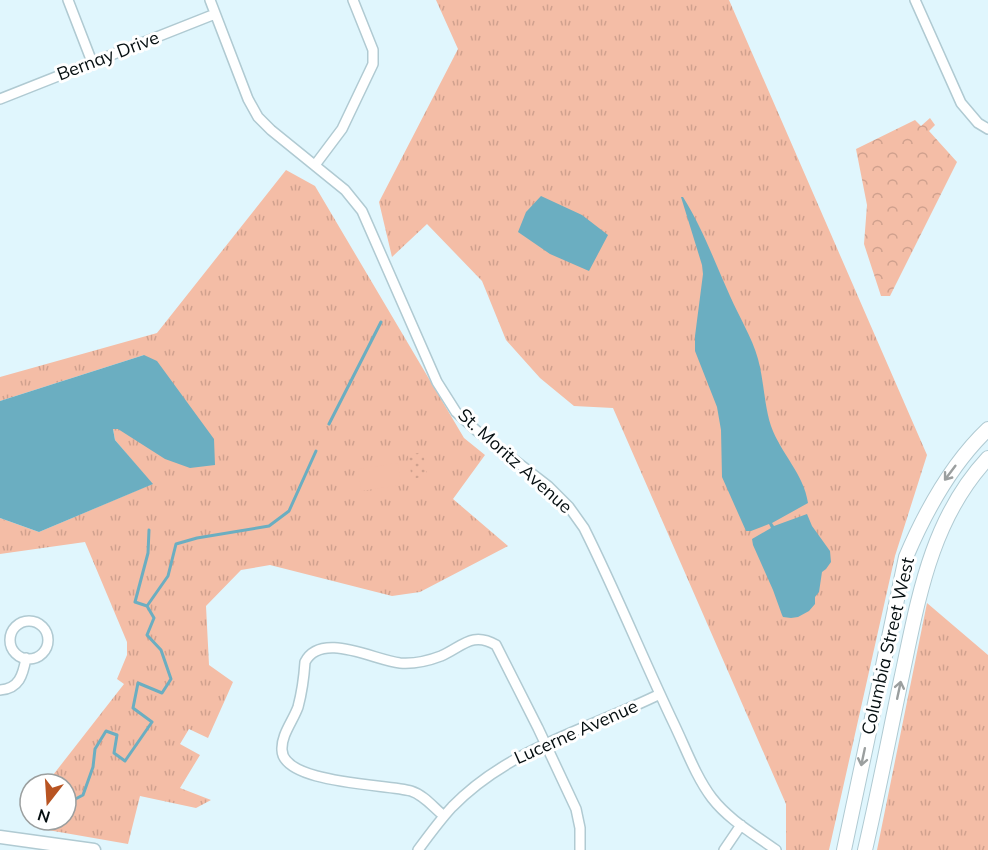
<svg xmlns="http://www.w3.org/2000/svg" width="988" height="850" font-family="Mulish,sans-serif">
<style>
.grass{fill:url(#grass-tufts)}
.park{fill:url(#park-crowns)}
.garden{fill:url(#garden-dots)}
.pitch{fill:#f4bda6}
.water{fill:#6baec1}
.lines{fill:none;stroke-linecap:round;stroke-linejoin:round}
.stream{stroke:#6baec1;stroke-width:3}
.minor-casing{stroke:#b0cad2;stroke-width:12}
.tertiary-casing{stroke:#b0cad2;stroke-width:15}
.secondary-casing{stroke:#b0cad2;stroke-width:16}
.minor{stroke:#fff;stroke-width:9}
.tertiary{stroke:#fff;stroke-width:12}
.secondary{stroke:#fff;stroke-width:14}
.oneway{stroke:#9b9f9f}
.labels{text-anchor:middle;stroke-width:6;stroke-linejoin:round;paint-order:stroke}
.street-label{font-size:18px;fill:#050e10;stroke:#fff}
</style>
<defs>
<pattern id="grass-tufts" width="24" height="20" patternUnits="userSpaceOnUse" patternTransform="scale(1.5)"><rect width="24" height="20" fill="#f4bda6"/><path d="M3 7l-1-3M5 7V3M7 7l1-3M15 17l-1-3M17 17v-4M19 17l1-3" fill="none" stroke="#d0a18e"/></pattern>
<pattern id="park-crowns" width="20" height="18" patternUnits="userSpaceOnUse" patternTransform="scale(1.5)"><rect width="20" height="18" fill="#f4bda6"/><path d="M2 6a3 3 0 1 1 6 0M12 15a3 3 0 1 1 6 0" fill="none" stroke="#d0a18e"/></pattern>
<pattern id="garden-dots" width="8" height="8" patternUnits="userSpaceOnUse" patternTransform="scale(1.5)"><rect width="8" height="8" fill="#f4bda6"/><path d="M2 2h.1M6 6h.1" fill="none" stroke="#d0a18e" stroke-width="1.8" stroke-linecap="round"/></pattern>
</defs>
<rect width="100%" height="100%" fill="#e0f6fd"/>
<!-- grass -->
<path class="grass" d="M436,0H729L927,455L895,556L829,850H786V804L613,408L574,406L540,378L506,340L482,281L427,224L392,257L379,202L458,49Z
M286,170L315,186L464,438L485,455L453,499L508,546L420,592L392,596L270,565L241,570L206,606L209,665L233,682L208,738L189,729L180,744L200,755L180,788L211,800L196,808L140,796L128,844L42,829L34,820H66V784H46L124,684L117,679L127,655V642L85,542L0,554V518L39,532L152,484L115,440L113,429H118L144,355L0,401V377L157,333Z
M927,603L988,655V850H877Z"/>
<!-- park -->
<path class="park" d="M930,118L935,125L929,131L957,162L890,296H881L864,244L867,205L856,149L915,120L921,126Z"/>
<!-- garden -->
<path class="garden" d="M423,452L427,476L412,479L408,455Z"/>
<!-- pitch -->
<path class="pitch" d="M398,463L401,485L361,491L358,469Z"/>
<!-- water -->
<path class="water" d="M541,196L582,215L608,235L589,271L550,254L518,232L526,212Z
M681,197H683C703,229 715,263 730,296C739,317 752,337 758,359C764,381 764,404 771,426C781,454 804,474 808,503L772,523L774,526L807,514L812,526L830,551L831,562L826,569L822,572L819,592L815,597V604L809,611L798,617L791,618L783,617L782,615L773,590L753,545L752,539L771,528L769,524L751,531H746L722,477L721,430L717,407L695,351V336L703,274L702,265Z
M144,355L157,361L214,439L215,465L190,468L165,459L118,429H113L115,440L153,484L39,532L0,518V401Z"/>
<g class="lines">
<!-- stream -->
<path class="stream" d="M329,424L381,322
M147,606L168,576L176,544L197,538L269,526L289,511L316,451
M66,804L83,795L93,767L95,749L106,731L117,735L114,753L125,761L152,722L133,708L138,683L162,693L171,679L161,650L147,635L154,618L147,606L135,602L148,553L149,530
M53,825L55,820"/>
<!-- minor casing -->
<g class="minor-casing">
<path id="minor" d="M68,0L92,62
M210,0L248,99L258,117L271,130L345,190L362,211L437,382L456,412L477,431L548,486L569,507L584,528C616,592 643,659 674,724C686,749 696,777 712,798C729,820 754,834 776,850
M915,0L961,103L978,123L988,129
M0,99L215,14
M315,165L342,129L373,64V50L353,0
M10 640a19 19 0 1 1 38 0a19 19 0 1 1-38 0Z
M0,690C19,689 23,675 26,658
M444,816C434,808 424,795 411,791C387,784 283,784 282,750C281,735 293,721 298,707C302,692 304,677 305,662C321,631 374,660 400,663C413,664 428,661 441,656C462,647 472,631 496,645L538,728L576,809L580,828V850
M418,850C429,835 440,820 452,807C509,748 589,729 660,694
M724,850L741,825"/>
</g>
<!-- tertiary casing -->
<g class="tertiary-casing">
<path id="tertiary" d="M0,837L94,850"/>
</g>
<!-- secondary casing -->
<g class="secondary-casing">
<path id="secondary" d="M844,850L906,557C926,510 951,464 988,429
M865,850C878,794 889,737 901,680C918,601 930,520 988,458"/>
</g>
<!-- minor -->
<use href="#minor" class="minor"/>
<!-- tertiary -->
<use href="#tertiary" class="tertiary"/>
<!-- secondary -->
<use href="#secondary" class="secondary"/>
</g>
<!-- one-way arrows -->
<defs><path id="oneway-shaft" d="M-6 0H5M1.5-3L5.5 0L1.5 3" fill="none" stroke-width="1.6" stroke-linecap="round" stroke-linejoin="round" transform="scale(1.5)"/></defs>
<g class="oneway">
<use href="#oneway-shaft" transform="translate(950 473) rotate(127)"/>
<use href="#oneway-shaft" transform="translate(899 690) rotate(-78)"/>
<use href="#oneway-shaft" transform="translate(863 757) rotate(102)"/>
</g>
<g class="labels">
<!-- street labels -->
<g class="street-label">
<text transform="translate(108 56) rotate(-21)" y="6">Bernay Drive</text>
<text transform="translate(515 461) rotate(42)" y="6">St. Moritz Avenue</text>
<text transform="translate(888 646) rotate(-77)" y="6">Columbia Street West</text>
<text transform="translate(576 732) rotate(-24)" y="6">Lucerne Avenue</text>
</g>
</g>
<!-- north arrow -->
<g transform="translate(48 802) rotate(197)"><circle r="28" fill="#ffffff" stroke="#9b9f9f" stroke-width="1.5"/>
<path d="M0-4.5L10 22L0 15L-10 22Z" fill="#b85422"/>
<text y="-9" font-size="16" font-weight="bold" text-anchor="middle" fill="#050e10">N</text>
</g>
</svg>
